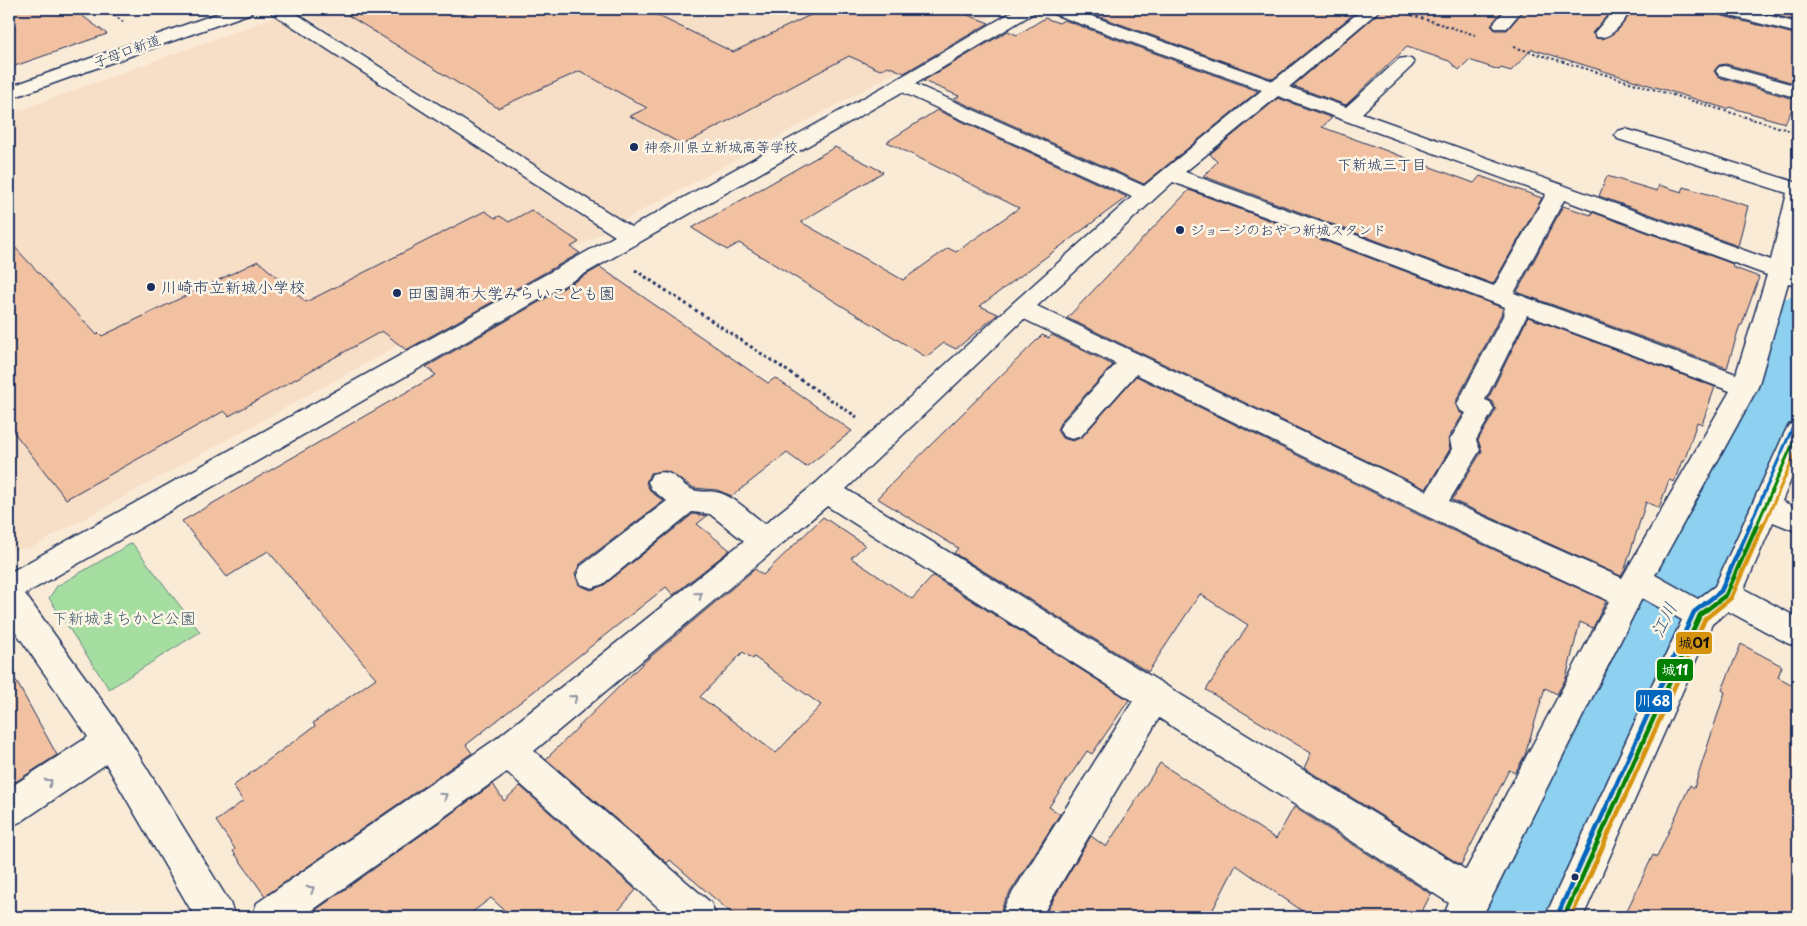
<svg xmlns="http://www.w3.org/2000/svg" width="1807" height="926" font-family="'Playpen Sans','Klee One',sans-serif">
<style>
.built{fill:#f7dec7}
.green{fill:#a6dea2;stroke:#608680}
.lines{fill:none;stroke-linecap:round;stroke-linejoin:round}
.river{fill:#8ed0ef;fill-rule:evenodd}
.building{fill:#f1c1a1;stroke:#1b2f5e;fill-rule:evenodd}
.minor-casing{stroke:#1b2f5e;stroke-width:3}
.path-far1{stroke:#1b2f5e;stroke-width:2;stroke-dasharray:2.5 2.5;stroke-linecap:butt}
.path{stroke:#1b2f5e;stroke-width:3;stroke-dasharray:3 3;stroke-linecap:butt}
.minor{fill:#fcf5e5;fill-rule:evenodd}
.bus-1-far1-casing{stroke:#fcf5e5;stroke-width:6}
.bus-1-casing{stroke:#fcf5e5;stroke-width:8}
.bus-2-far1-casing{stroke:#fcf5e5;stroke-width:6}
.bus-2-casing{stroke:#fcf5e5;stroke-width:8}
.bus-3-far1-casing{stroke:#fcf5e5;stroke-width:6}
.bus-3-casing{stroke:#fcf5e5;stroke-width:8}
.bus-1-far1{stroke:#008000;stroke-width:3}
.bus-1{stroke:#008000;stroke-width:4.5}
.bus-2-far1{stroke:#d6940e;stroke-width:3}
.bus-2{stroke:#d6940e;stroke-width:4.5}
.bus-3-far1{stroke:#0065bd;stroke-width:3}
.bus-3{stroke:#0065bd;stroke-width:4.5}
.oneway{stroke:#8c92a2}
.poi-dot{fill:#1b2f5e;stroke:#fcf5e5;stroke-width:2}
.labels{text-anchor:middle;stroke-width:5;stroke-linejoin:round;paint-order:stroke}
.far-street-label{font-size:14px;fill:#1b2f5e;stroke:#fcf5e5}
.far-poi-label{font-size:14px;fill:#1b2f5e;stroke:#fcf5e5;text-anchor:start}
.far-neighbourhood-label{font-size:15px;fill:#1b2f5e;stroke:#fcf5e5}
.poi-label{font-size:16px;fill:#1b2f5e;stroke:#fcf5e5;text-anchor:start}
.park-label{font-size:16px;fill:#3e5b6f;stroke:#fcf5e5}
.water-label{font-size:18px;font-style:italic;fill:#385782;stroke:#fcf5e5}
.line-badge{stroke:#fcf5e5;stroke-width:2}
.badge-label{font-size:14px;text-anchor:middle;font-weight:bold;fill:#fff}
.pale-badge-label{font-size:14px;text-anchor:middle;font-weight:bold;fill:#111}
</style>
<rect width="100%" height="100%" fill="#faebd7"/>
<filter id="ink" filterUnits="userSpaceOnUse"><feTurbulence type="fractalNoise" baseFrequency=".02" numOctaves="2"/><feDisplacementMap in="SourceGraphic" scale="10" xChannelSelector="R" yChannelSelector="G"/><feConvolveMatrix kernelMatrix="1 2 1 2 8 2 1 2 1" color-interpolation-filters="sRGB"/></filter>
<g filter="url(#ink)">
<!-- built -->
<path class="built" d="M299,9H1004L895,73L623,221L298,11Z
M272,18H283L604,232L31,548L9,550V114Z"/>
<!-- green -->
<path class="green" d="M132,543L200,632L109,689L49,598L57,586Z"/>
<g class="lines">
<!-- river -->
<path class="river" d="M1798,295V414L1742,544L1568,917H1462L1477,880L1670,528L1737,393L1765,316L1775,301Z"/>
</g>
<!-- building -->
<path class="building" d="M9,9H73L107,34L9,68Z
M338,9H644L733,52L823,9H952L989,23L904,73L888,66L880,70L849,56L683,145L630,116L647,108L580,71L498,108Z
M1083,9H1360L1273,79L1081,10Z
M1383,9H1504L1491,25L1495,30H1507L1525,9H1613L1592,33L1596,38L1602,39L1618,30L1634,9H1715L1719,15L1798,35V84L1726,64L1719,65L1714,71L1718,77L1797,100L1785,123L1729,107L1727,109L1532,49L1511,71L1501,68L1499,70L1469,60L1459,70L1449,61L1407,47L1346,105L1293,86Z
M1750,9H1798V21Z
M1045,18L1059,23L1064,20L1258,91L1144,184L954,99L959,96L923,81L1008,31L1017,35Z
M1278,98L1332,118L1322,127L1474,183L1480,176L1542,198L1493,284L1203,176L1217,162L1210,154Z
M937,110L1127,197L980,306L998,314L956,349L944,343L926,357L739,243L727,250L692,228L835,147L883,172L801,222L903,280L948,248L956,252L1019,208L887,142Z
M1607,176L1657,191L1659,185L1682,192L1684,187L1748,206L1738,246L1599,196Z
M1189,190L1503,308L1501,315L1455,403L1459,412L1463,414L1448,439L1450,449L1426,489L1067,318Z
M1563,206L1591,215L1592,212L1733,264L1732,267L1759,277L1742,325H1740L1727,368L1517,292Z
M531,210L579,242L571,247L580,253L406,350L382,331L229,416L224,411L66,499L9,426V241L97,335L99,333L102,336L258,261L306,302L485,211L495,218L500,216L509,222Z
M600,267L768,383L775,378L852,431L806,467L787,453L732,496L717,490L694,488L666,471L650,473L646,483L651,492L664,501L580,564L575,574L579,585L591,590L604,585L693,514L707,516L697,524L730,550L673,595L666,587L466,745L472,753L265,896L233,851L235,849L216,821L243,801L233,786L315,726L313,723L376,678L268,551L227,577L182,521L436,375L426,367Z
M1528,317L1715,387L1702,424L1697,422L1684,462L1682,461L1674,482L1669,480L1659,508L1646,502L1625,569L1621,576L1452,500L1482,451L1478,440L1496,410L1492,401L1488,399Z
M1042,335L1049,338L1052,335L1113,365L1061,421L1057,430L1062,438L1073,441L1082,437L1136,376L1421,516L1606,601L1593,628L1580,622L1566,678L1557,694L1545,688L1525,755L1515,773L1509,770L1461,865L1304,768L1311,753L1206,690L1248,625L1200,594L1148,672L954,553L958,548L877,498Z
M823,517L865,545L851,558L912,599L933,576L1129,700L1092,754L1087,751L1049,807L1060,814L1004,902L999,917H736L670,860L667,863L546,759L643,663L755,569L763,575ZM743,652L753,659L754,657L821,705L776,753L700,697Z
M1741,644L1782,666L1778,677L1798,688V917H1624L1653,855L1657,857L1690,785L1694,788L1725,692L1722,690Z
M9,668L57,755L9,786Z
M1160,763L1276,839L1294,807L1431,894L1419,917H1311L1236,865L1209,917H1043L1091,836L1106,847Z
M493,784L504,801L520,786L636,890L613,917H512L491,898L466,917H306Z"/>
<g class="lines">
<!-- minor casing -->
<g class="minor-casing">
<path id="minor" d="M230,9H253L251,13L9,99V87Z
M270,9H289L631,227L894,81L1017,9H1036L1034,13L915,84L1144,186L1262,90L1051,13L1049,9H1072L1273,81L1363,9H1381L1289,87L1346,107L1399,59L1405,58L1411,59L1414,63L1411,67L1362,113L1771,260L1787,193L1618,139L1615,135L1618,131L1625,129L1632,131L1798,183V240L1792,268L1798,270V285L1788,283L1758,387L1655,575L1698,599L1715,586L1785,432L1789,425L1798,422V463L1782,501L1798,509V532L1773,522L1744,589L1798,618V647L1787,643L1728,611L1712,624L1583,917H1545L1682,620L1642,598L1482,917H1443L1449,903L1159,718L1041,917H1001L1006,903L1133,701L827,506L534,751L711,903L716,917H669L507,772L303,917H252L257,903L496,739L744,541L710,514L692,512L603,584L592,588L581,584L577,575L581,566L667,501L652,490L648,482L652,474C675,467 676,483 693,490C701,493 712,490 720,493C736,498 751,514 765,524L816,483L1013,303L1132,197L902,92L25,594L123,730L230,903L235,917H195L106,764L22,821L9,827V788L88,737L9,622V573L615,236L272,13ZM1278,96L1546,194L1494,286L1185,172ZM1173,182L1505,307L1503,316L1457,404L1461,411L1466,413L1450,440L1452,449L1427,491L1037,306ZM1564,200L1767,275L1736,374L1514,293ZM1527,315L1730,391L1622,578L1449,501L1480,450L1476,440L1494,409L1490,402L1485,400ZM1024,319L1116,364L1063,422L1059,429L1063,436L1072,439L1081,436L1136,374L1422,514L1609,601L1466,870L846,489Z
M1506,9H1523L1507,28H1495L1493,24Z
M1615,9H1632C1624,21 1612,40 1597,37L1594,33Z
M1717,9H1743L1798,23V33L1719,13Z
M1725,66L1798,86V98L1719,75L1716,71L1719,67Z"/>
</g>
<!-- path-far1 -->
<path class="path-far1" d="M105,9L125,23
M1402,12L1475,35
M1514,47L1798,133"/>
<!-- path -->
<path class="path" d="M635,270L857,417"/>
<!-- minor -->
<use href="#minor" class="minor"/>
<!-- bus-1-far1 casing -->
<g class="bus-1-far1-casing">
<path id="bus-1-far1" d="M1756,527L1798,432"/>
</g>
<!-- bus-1 casing -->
<g class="bus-1-casing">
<path id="bus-1" d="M1564,917L1700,615L1726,595L1757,525"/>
</g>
<!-- bus-2-far1 casing -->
<g class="bus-2-far1-casing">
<path id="bus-2-far1" d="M1763,527L1798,447"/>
</g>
<!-- bus-2 casing -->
<g class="bus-2-casing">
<path id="bus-2" d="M1571,917L1705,619L1731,598L1763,525"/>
</g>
<!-- bus-3-far1 casing -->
<g class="bus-3-far1-casing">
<path id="bus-3-far1" d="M1749,527L1792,429"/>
</g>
<!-- bus-3 casing -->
<g class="bus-3-casing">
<path id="bus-3" d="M1558,914L1694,612L1721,591L1750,525"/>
</g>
<!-- bus-1-far1 -->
<use href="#bus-1-far1" class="bus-1-far1"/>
<!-- bus-1 -->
<use href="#bus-1" class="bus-1"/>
<!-- bus-2-far1 -->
<use href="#bus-2-far1" class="bus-2-far1"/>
<!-- bus-2 -->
<use href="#bus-2" class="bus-2"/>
<!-- bus-3-far1 -->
<use href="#bus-3-far1" class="bus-3-far1"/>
<!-- bus-3 -->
<use href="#bus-3" class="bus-3"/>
</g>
<!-- one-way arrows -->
<defs><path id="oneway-chevron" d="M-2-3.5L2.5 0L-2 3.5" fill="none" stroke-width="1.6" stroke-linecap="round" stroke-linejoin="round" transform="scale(1.25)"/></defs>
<g class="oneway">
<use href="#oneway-chevron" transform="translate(699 595) rotate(-39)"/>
<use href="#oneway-chevron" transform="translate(574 698) rotate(-39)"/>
<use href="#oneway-chevron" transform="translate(49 782) rotate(-34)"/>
<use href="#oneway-chevron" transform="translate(444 796) rotate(-35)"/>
<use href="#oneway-chevron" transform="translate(311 889) rotate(-35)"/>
</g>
</g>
<!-- markers -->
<g class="poi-dot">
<circle cx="634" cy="147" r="5"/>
<circle cx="1180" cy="230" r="5"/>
<circle cx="151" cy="287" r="5"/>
<circle cx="397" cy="293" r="5"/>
<circle cx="1575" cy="877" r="4.5"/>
</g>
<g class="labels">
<!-- far-street labels -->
<g class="far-street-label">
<text transform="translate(127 51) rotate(-20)" y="5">子母口新道</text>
</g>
<!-- far-poi labels -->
<g class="far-poi-label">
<text x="644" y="152">神奈川県立新城高等学校</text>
<text x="1190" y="235">ジョージのおやつ新城スタンド</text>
</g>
<!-- far-neighbourhood labels -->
<g class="far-neighbourhood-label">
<text x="1382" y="170">下新城三丁目</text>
</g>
<!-- poi labels -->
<g class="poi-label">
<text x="161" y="293">川崎市立新城小学校</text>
<text x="407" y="299">田園調布大学みらいこども園</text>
</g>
<!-- park labels -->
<g class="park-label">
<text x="124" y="624">下新城まちかど公園</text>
</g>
<!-- water labels -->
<g class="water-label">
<text transform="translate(1664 620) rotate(-63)" y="6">江川</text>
</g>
</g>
<g class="line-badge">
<rect x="1675" y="631" width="38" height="24" rx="5" fill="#d6940e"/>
<rect x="1656" y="658" width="38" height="24" rx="5" fill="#008000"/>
<rect x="1635" y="689" width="38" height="24" rx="5" fill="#0065bd"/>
</g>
<g class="badge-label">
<text x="1675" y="675">城11</text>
<text x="1654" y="706">川68</text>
</g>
<g class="pale-badge-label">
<text x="1694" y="648">城01</text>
</g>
<!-- margin -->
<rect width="1807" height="926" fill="none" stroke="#fcf5e5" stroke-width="30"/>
<rect x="15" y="15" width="1777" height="896" fill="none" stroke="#1b2f5e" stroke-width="2" filter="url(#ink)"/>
</svg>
